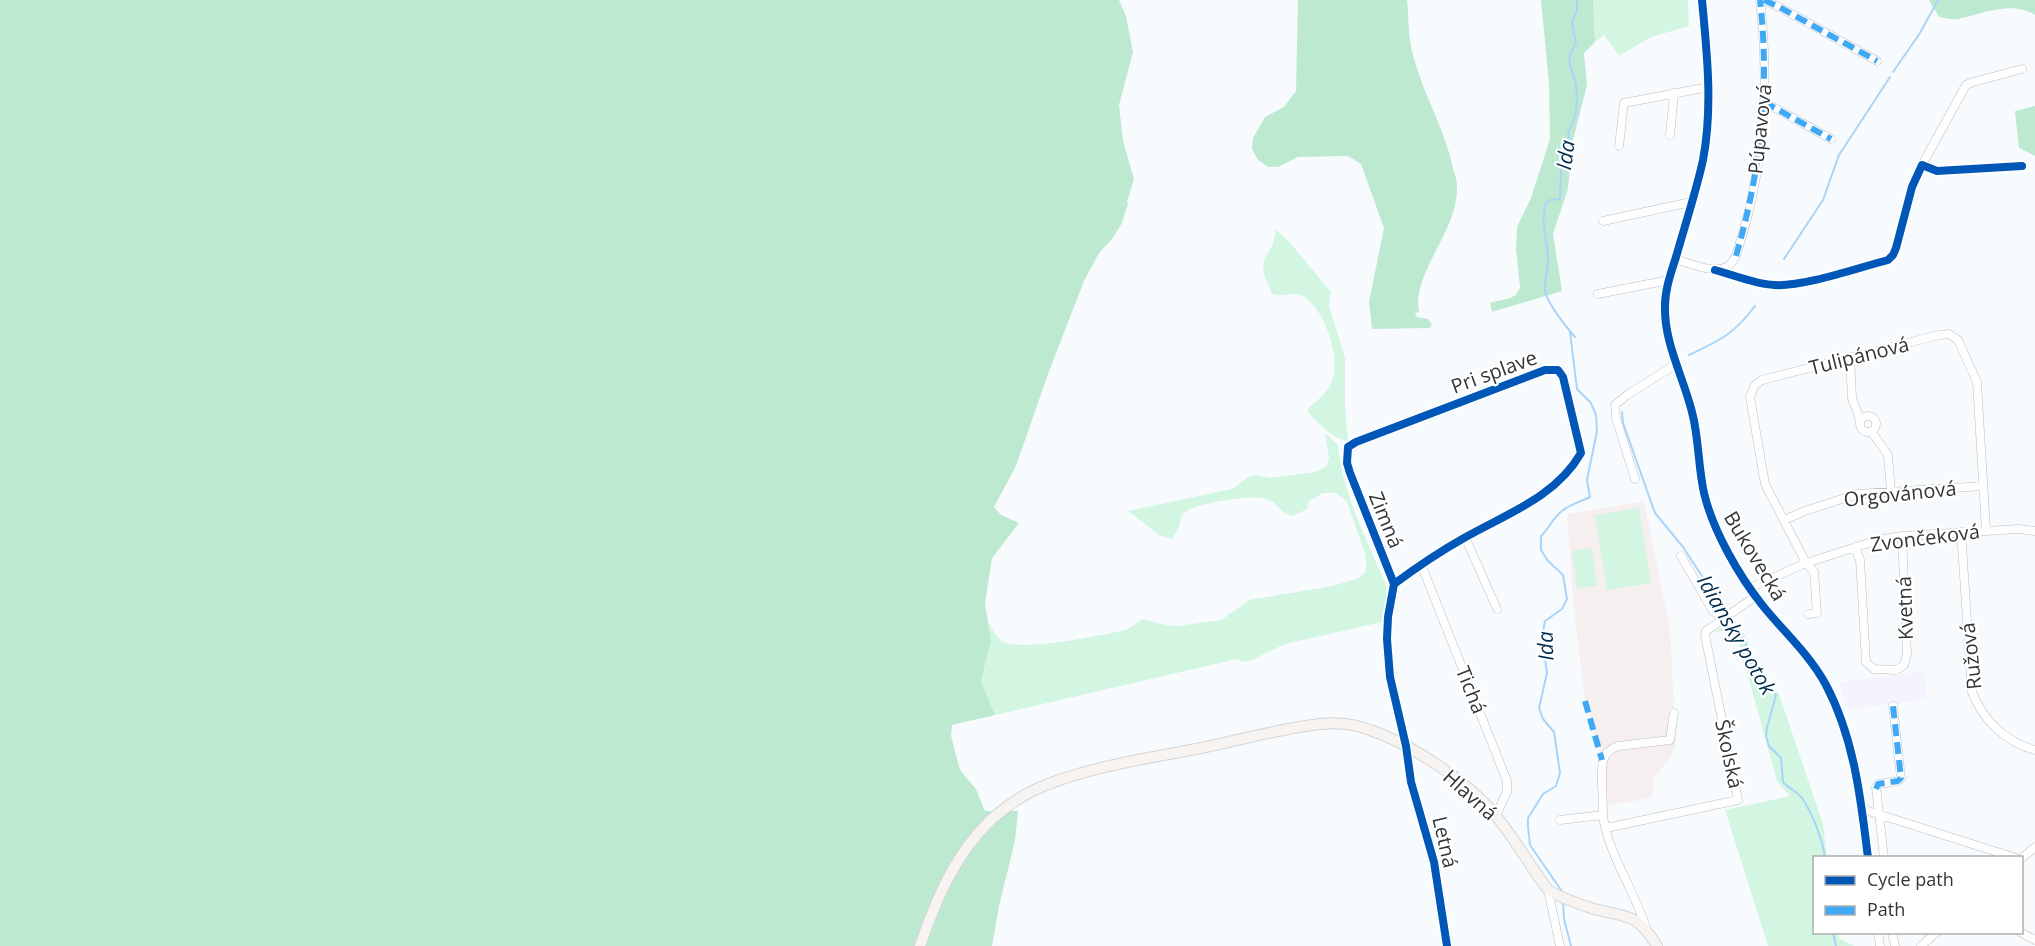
<svg xmlns="http://www.w3.org/2000/svg" width="2035" height="946" font-family="'Open Sans',sans-serif">
<style>
.commercial{fill:#f5f3fe}
.education{fill:#f6efef}
.green{fill:#d3f6e2}
.forest{fill:#bee9d1}
.lines{fill:none;stroke-linecap:round;stroke-linejoin:round}
.stream{stroke:#a9d4fa;stroke-width:2}
.minor-casing{stroke:#bcbebf;stroke-width:9}
.major-casing{stroke:#d4d5d6;stroke-width:12}
.minor{stroke:#fefeff;stroke-width:8}
.major{stroke:#f7f3f0;stroke-width:10}
.quiet{stroke:#3fa9f5;stroke-width:6;stroke-dasharray:12 6;stroke-linecap:butt}
.cycleway-casing{stroke:#fff;stroke-width:11}
.cycleway{stroke:#0057b8;stroke-width:8}
.labels{text-anchor:middle;stroke-width:4.5;stroke-linejoin:round;paint-order:stroke}
.street-label{font-size:20px;fill:#333536;stroke:#fff}
.water-label{font-size:21px;font-style:italic;fill:#002d4f;stroke:#fff}
</style>
<rect width="100%" height="100%" fill="#f8fbfd"/>
<!-- commercial -->
<path class="commercial" d="M1924,671L1928,699L1847,710L1840,682Z"/>
<!-- education -->
<path class="education" d="M1644,501L1670,629L1676,745L1668,761L1654,777L1652,798L1603,806L1602,760L1585,701L1573,600L1567,514Z"/>
<!-- green -->
<path class="green" d="M1593,0H1688L1689,26L1651,37L1619,56L1604,35L1595,42Z
M1276,229L1291,244L1331,292L1329,306L1345,358V406L1348,441C1333,439 1316,422 1307,410C1314,403 1325,395 1330,386C1343,362 1326,311 1304,297C1294,290 1283,298 1272,294L1263,272L1264,260L1273,244Z
M1325,433L1338,445C1340,488 1369,544 1386,585L1387,597L1382,622L1285,644L1250,661L1244,662L1237,659L995,715L981,681L991,641L988,622C992,628 996,637 1002,641C1021,652 1097,636 1121,631L1130,628L1142,619L1165,625L1178,626L1221,620L1249,600L1333,586L1359,578L1366,571V556L1347,502L1336,493H1323L1309,501L1307,509L1293,516C1279,512 1278,503 1267,499C1256,494 1191,503 1183,514C1180,517 1180,523 1179,527C1177,531 1174,535 1172,539L1159,535L1128,511L1232,489L1250,476L1257,475L1270,478L1315,472L1327,466L1329,457Z
M1639,508L1651,583L1607,590L1595,515Z
M1592,548L1597,586L1577,588L1572,551Z
M1735,620L1748,641L1751,656L1760,673L1779,694L1823,824L1827,857L1814,858V932L1838,933L1839,938L1854,946H1768L1725,810L1790,796L1777,781L1735,629L1714,632Z"/>
<!-- forest -->
<path class="forest" d="M0,0H1119L1126,16L1133,52L1119,105L1123,141L1134,179L1127,202L1128,204L1121,225L1112,239L1099,253L1084,281L1048,374L1016,466L994,507L1001,515L1019,523L992,558L985,603L991,641L981,681L995,715L952,725L951,736L960,770L976,789L985,811H1018L1015,841L999,906L992,946H0Z
M1298,0H1407C1409,18 1408,38 1413,55C1423,94 1445,129 1453,168C1455,174 1457,181 1457,186C1459,231 1411,273 1419,312L1415,313L1417,317L1428,319L1432,325L1430,328L1372,329L1369,302L1384,228L1361,164L1348,156L1298,157L1278,167H1268L1258,160L1252,149L1253,138L1265,117L1284,107L1296,91Z
M1541,0H1593L1595,42L1584,53L1587,85L1572,144L1568,189L1553,234L1562,291L1492,312L1490,303L1510,298L1516,295L1520,288L1516,248L1517,227L1531,198L1550,139L1549,83Z
M1929,0H2035V15C2012,0 1983,14 1958,19C1952,20 1946,18 1939,17Z
M2035,106V156L2019,148L2015,111Z"/>
<g class="lines">
<!-- stream -->
<path class="stream" d="M1893,72L1920,33L1938,0
M1784,259L1823,200L1839,155L1890,77
M1575,337C1567,328 1546,302 1545,290C1544,282 1548,271 1548,262C1549,242 1539,224 1546,203L1550,200L1560,199L1561,171L1569,139L1568,132C1577,119 1578,100 1576,85C1574,69 1562,63 1576,44L1572,21L1577,10V0
M1689,355C1721,340 1734,334 1755,306
M1622,412L1623,423L1655,513L1683,547L1745,642L1752,664L1776,695L1767,728L1766,736L1769,746L1781,758L1783,782C1789,788 1797,792 1802,798C1812,813 1823,840 1825,858
M1563,893L1530,845L1528,827V818L1543,794L1556,786L1560,773L1554,732L1543,719L1539,708L1547,673L1542,638L1545,621L1562,609L1567,599L1563,575L1548,561L1541,550V536C1548,530 1550,523 1556,517C1564,506 1578,503 1590,497L1587,480L1597,431L1596,415L1591,403L1577,389L1570,332
M1563,901L1564,919L1571,946
M1833,932L1836,946"/>
<!-- minor casing -->
<g class="minor-casing">
<path id="minor" d="M1702,0C1707,53 1713,107 1703,160C1696,192 1685,225 1676,257C1671,273 1665,289 1665,306C1664,343 1683,376 1692,412C1699,438 1698,466 1704,493C1713,531 1739,576 1763,606C1784,632 1810,655 1826,685C1854,738 1861,799 1868,858
M1764,0L1779,7L1877,61
M1764,102L1831,139
M1670,135L1674,93
M1619,146L1624,103L1709,87
M1922,165L1966,85L1973,82L2022,69
M1603,221L1691,202
M1675,259C1690,263 1714,275 1728,266C1738,259 1739,243 1743,233C1765,157 1769,78 1760,0
M1715,270C1734,275 1754,284 1774,285C1804,287 1857,268 1888,260L1893,255L1896,248L1912,187L1922,165L1937,171L2022,166
M1598,294L1669,280
M1850,357L1852,398L1860,420
M1860 424a8 8 0 1 1 16 0a8 8 0 1 1-16 0Z
M1871,431L1888,455L1891,492
M1635,479L1616,418L1615,405L1627,395L1676,364
M1784,520L1805,511L1857,494L1983,486
M1961,532L1972,692C1983,720 2005,742 2035,750
M1465,537L1497,609
M1855,547L1860,560L1866,662L1874,669L1896,670L1904,665L1907,654L1902,536
M1681,556L1713,611L1724,619
M1421,564L1507,781V792L1496,815
M1394,584C1417,567 1439,552 1464,538C1506,514 1556,497 1581,453L1563,377L1558,370H1545L1356,442L1348,447L1347,463L1350,473L1394,584L1388,617L1387,639L1390,677L1406,746L1411,782L1434,862L1447,946
M1750,588L1806,563L1878,540L1902,536L1986,531L2019,529L2035,531
M1808,614L1817,613L1814,572L1806,563L1765,484L1750,397L1755,385L1762,380L1939,335L1949,334L1958,340L1977,382L1986,531
M1862,809L2016,858
M1560,820L1603,815
M1606,828L1738,800L1705,635L1706,631L1756,596
M1884,858L1876,787L1878,784L1898,781L1901,778L1893,706
M2022,858L2035,847
M1548,890L1560,946
M1647,931C1636,893 1612,861 1604,822C1602,810 1603,797 1602,785C1602,768 1599,753 1618,746L1670,740L1674,713
M1878,932L1880,946
M1892,932L1895,946
M2020,932L2035,940
M1921,946L1937,932"/>
</g>
<!-- major casing -->
<g class="major-casing">
<path id="major" d="M920,946C936,899 956,852 993,818C1009,804 1031,790 1051,783C1099,765 1151,758 1201,748C1241,740 1281,728 1321,724C1338,722 1354,724 1370,730C1411,744 1469,782 1496,816C1515,839 1530,866 1548,890C1561,898 1576,903 1591,908C1625,918 1636,911 1657,946"/>
</g>
<!-- minor -->
<use href="#minor" class="minor"/>
<!-- major -->
<use href="#major" class="major"/>
<!-- quiet -->
<path class="quiet" d="M1764,0L1779,7L1877,61
M1764,102L1831,139
M1736,256C1761,170 1770,89 1760,0
M1585,701L1602,760
M1876,789L1878,784L1898,781L1901,778L1893,706"/>
<!-- cycleway casing -->
<g class="cycleway-casing">
<path id="cycleway" d="M1702,0C1707,53 1713,107 1703,160C1696,192 1685,225 1676,257C1671,273 1665,289 1665,306C1664,343 1683,376 1692,412C1699,438 1698,466 1704,493C1713,531 1739,576 1763,606C1784,632 1810,655 1826,685C1854,738 1861,799 1868,858
M1715,270C1734,275 1754,284 1774,285C1804,287 1857,268 1888,260L1893,255L1896,248L1912,187L1922,165L1937,171L2022,166
M1394,584C1417,567 1439,552 1464,538C1506,514 1556,497 1581,453L1563,377L1558,370H1545L1356,442L1348,447L1347,463L1350,473L1394,584L1388,617L1387,639L1390,677L1406,746L1411,782L1434,862L1447,946"/>
</g>
<!-- cycleway -->
<use href="#cycleway" class="cycleway"/>
</g>
<g class="labels">
<!-- street labels -->
<g class="street-label">
<text transform="translate(1760 129) rotate(-84)" y="7">Púpavová</text>
<text transform="translate(1859 356) rotate(-14)" y="7">Tulipánová</text>
<text transform="translate(1494 372) rotate(-20)" y="7">Pri splave</text>
<text transform="translate(1900 494) rotate(-6)" y="7">Orgovánová</text>
<text transform="translate(1386 520) rotate(68)" y="7">Zimná</text>
<text transform="translate(1925 538) rotate(-7)" y="7">Zvončeková</text>
<text transform="translate(1755 556) rotate(59)" y="7">Bukovecká</text>
<text transform="translate(1905 608) rotate(-92)" y="7">Kvetná</text>
<text transform="translate(1971 656) rotate(-96)" y="7">Ružová</text>
<text transform="translate(1471 690) rotate(68)" y="7">Tichá</text>
<text transform="translate(1729 754) rotate(78)" y="7">Školská</text>
<text transform="translate(1470 795) rotate(42)" y="7">Hlavná</text>
<text transform="translate(1445 842) rotate(77)" y="7">Letná</text>
</g>
<!-- water labels -->
<g class="water-label">
<text transform="translate(1566 155) rotate(-82)" y="7">Ida</text>
<text transform="translate(1736 635) rotate(60)" y="7">Idiansky potok</text>
<text transform="translate(1546 646) rotate(-92)" y="7">Ida</text>
</g>
</g>
<!-- legend -->
<rect x="1813" y="856" width="210" height="78" fill="#ffffff" stroke="#adaeaf" stroke-width="1.5"/>
<rect x="1825" y="876" width="30" height="9" fill="#0057b8" stroke="#adaeaf" stroke-width="1.5"/>
<text x="1867" y="886" font-size="18" fill="#333536">Cycle path</text>
<rect x="1825" y="906" width="30" height="9" fill="#3fa9f5" stroke="#adaeaf" stroke-width="1.5"/>
<text x="1867" y="916" font-size="18" fill="#333536">Path</text>
</svg>
